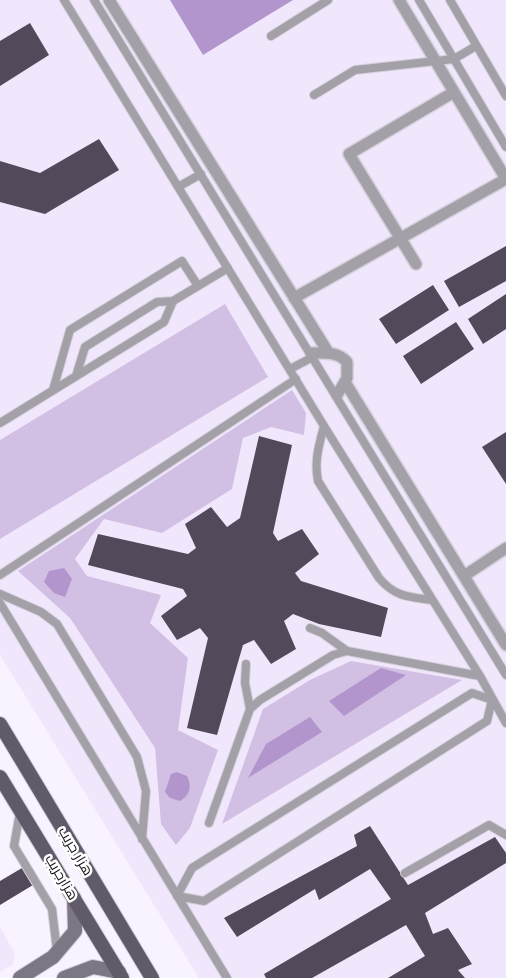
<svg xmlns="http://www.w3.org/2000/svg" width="506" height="978" font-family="'Varela Round',Cairo,sans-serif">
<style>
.built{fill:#f1e7fc}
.green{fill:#d2c0e4}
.water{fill:#b195cc}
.building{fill:#52495a}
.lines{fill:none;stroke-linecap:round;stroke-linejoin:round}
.service-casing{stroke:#d5cfdb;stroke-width:10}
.pedestrian-casing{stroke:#d5cfdb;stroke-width:14}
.secondary-casing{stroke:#d5cfdb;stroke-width:16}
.primary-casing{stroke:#d5cfdb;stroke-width:16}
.service{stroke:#a4a0a8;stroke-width:8}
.pedestrian{stroke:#a4a0a8;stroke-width:11}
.secondary{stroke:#7d7783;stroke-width:14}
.primary{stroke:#615a68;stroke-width:14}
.labels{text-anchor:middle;stroke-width:5;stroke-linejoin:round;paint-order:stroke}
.street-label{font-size:14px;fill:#19151c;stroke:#fff}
</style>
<rect width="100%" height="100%" fill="#f9f3ff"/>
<!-- built -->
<path class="built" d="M0,0H506V978H199L0,655Z
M0,927L15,954L13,964L0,972Z"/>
<!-- green -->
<path class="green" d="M225,304L268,377L0,539V440Z
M292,390L306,413L304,435L271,427L243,438L232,489L162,533L104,519L75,559L87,576L161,595L150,623L188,658L178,730L218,750L190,828L176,845L161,824L155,748L70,618L18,571Z
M351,661L462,680L222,824L263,709L310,680Z"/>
<!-- water -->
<path class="water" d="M170,0H293L203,55Z
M64,568L72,579L65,597L54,593L44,582L49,571Z
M381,668L406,675L344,716L329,701Z
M310,717L322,732L248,778L266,744Z
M177,772L187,776C192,787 190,795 180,801L170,798L165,792L171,774Z"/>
<!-- building -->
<path class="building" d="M30,23L49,55L0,86V41Z
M99,139L119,170L45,214L0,202V161L40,173Z
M506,246V281L459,307L444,281Z
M433,285L449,310L396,344L379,319Z
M506,294V329L483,344L468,319Z
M456,322L474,349L421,384L403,356Z
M506,432V484L482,447Z
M259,436L292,445L273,533L278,541L302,529L319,554L295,573L301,581L388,608L381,637L319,624L293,614L284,621L296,649L271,664L254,640L243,645L217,735L187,728L208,638L200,628L177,640L161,616L187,596L183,589L88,565L98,534L188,554L196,548L185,524L211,507L227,527L240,518Z
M370,826L408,885L495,837L506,853V863L425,913L433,934L448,928L472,964L458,970L465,978H388L425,956L406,925L312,978H266L264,974L391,899L370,869L319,900L315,889L237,937L224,918L357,846L354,835Z
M22,868L33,885L0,905V881Z"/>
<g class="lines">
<!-- service casing -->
<g class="service-casing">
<path id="service" d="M64,0L324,426L480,676L506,723
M94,0L506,675
M419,0L506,147
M450,0L506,96
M271,36L328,0
M314,95L355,70L454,59L476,46
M178,187L201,174
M290,369L313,357
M76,376L85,347L157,302L173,301
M53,390L70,330L182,261L198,286
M0,423L164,322L173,301L228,268
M324,426C319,445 314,461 318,481L379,578C395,597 409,597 432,600
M0,575L296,379
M0,594L41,612L57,624L137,757L146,791L142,839
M0,603L227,978
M310,628L322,633L347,651
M246,664L245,683L250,709
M472,693L492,700L487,721L204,901L177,896L192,868Z
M20,812L14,846L52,909L57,951
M209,823L250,709L260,700L333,655L347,651L480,676
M405,873L489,825L506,835"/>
</g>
<!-- pedestrian casing -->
<g class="pedestrian-casing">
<path id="pedestrian" d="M109,0L328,352
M399,0L506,179
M416,264L349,154L454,92
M294,298L506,179
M311,353C325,353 337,351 347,362V378L337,395
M345,382L506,645
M464,576L506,548"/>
</g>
<!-- secondary casing -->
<g class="secondary-casing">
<path id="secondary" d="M20,978L53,957L75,931L74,898
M64,978L93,967L119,972"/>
</g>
<!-- primary casing -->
<g class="primary-casing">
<path id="primary" d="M0,724L152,978
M0,777L122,978"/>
</g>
<!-- service -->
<use href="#service" class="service"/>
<!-- pedestrian -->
<use href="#pedestrian" class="pedestrian"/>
<!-- secondary -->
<use href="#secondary" class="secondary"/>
<!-- primary -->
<use href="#primary" class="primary"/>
</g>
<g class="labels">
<!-- street labels -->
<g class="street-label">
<text transform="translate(76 851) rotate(59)" y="5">هزار جریب</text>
<text transform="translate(62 877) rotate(59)" y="5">هزارجریب</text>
</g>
</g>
</svg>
